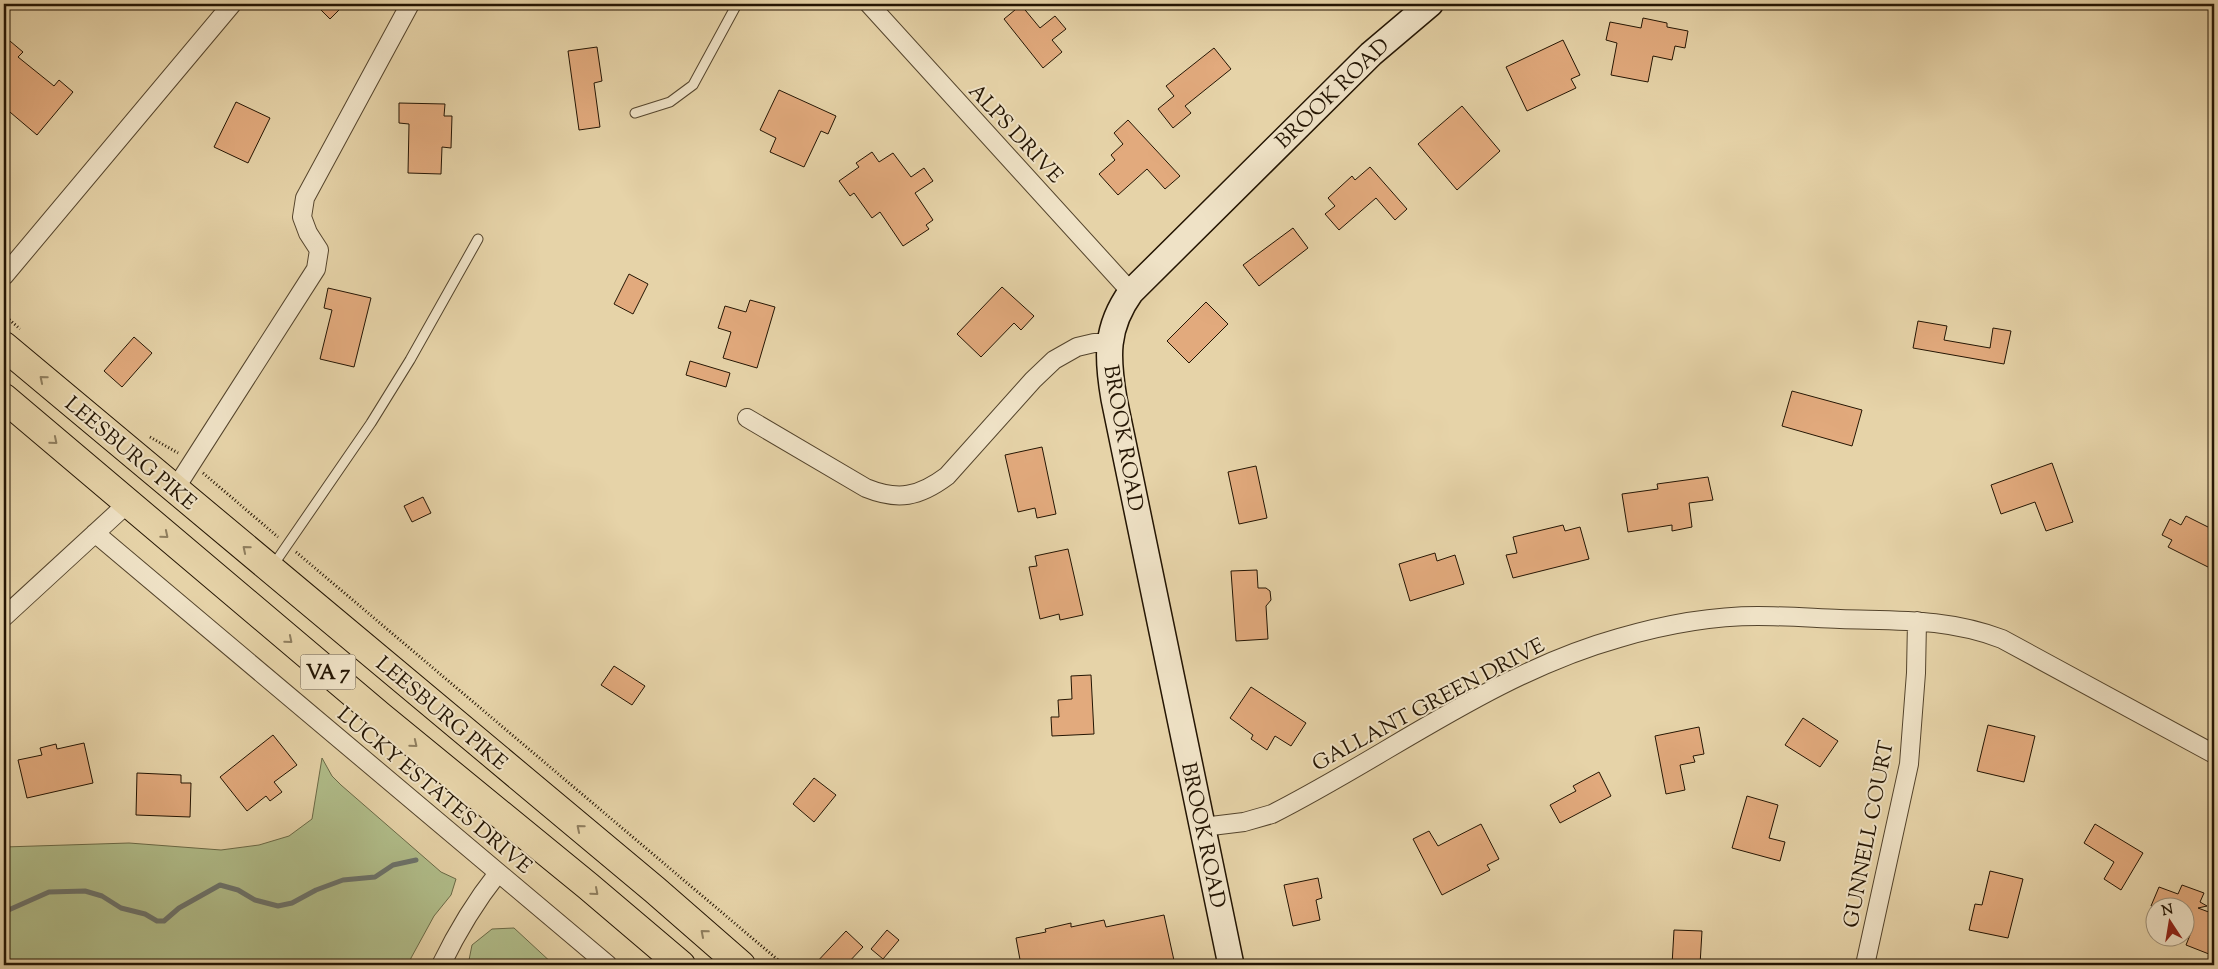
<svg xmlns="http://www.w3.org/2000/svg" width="2218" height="969" font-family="'Sorts Mill Goudy',serif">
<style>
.green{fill:#b1be8b;stroke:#6a6a47}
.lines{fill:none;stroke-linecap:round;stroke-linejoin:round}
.stream{stroke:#6c746d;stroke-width:5}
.building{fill:#e2aa7d;stroke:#241503}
.lane-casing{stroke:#54442c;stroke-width:11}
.street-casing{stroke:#54442c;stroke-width:20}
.secondary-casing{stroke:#241503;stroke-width:28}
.highway-casing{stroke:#241503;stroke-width:30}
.path{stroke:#241503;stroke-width:3;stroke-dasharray:1 2.5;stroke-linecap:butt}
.lane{stroke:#efe2c6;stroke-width:9}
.street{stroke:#efe2c6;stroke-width:18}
.secondary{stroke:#efe2c6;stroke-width:25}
.highway{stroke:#e6d3a8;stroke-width:28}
.oneway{stroke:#8f7e5e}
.labels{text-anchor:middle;stroke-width:4;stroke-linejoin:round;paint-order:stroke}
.shield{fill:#efe2c6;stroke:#61523e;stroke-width:1}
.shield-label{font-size:20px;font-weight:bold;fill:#241503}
.street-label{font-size:21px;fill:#241503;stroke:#efe2c6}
</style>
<rect width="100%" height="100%" fill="#e6d3a8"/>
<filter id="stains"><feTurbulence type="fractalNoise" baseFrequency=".004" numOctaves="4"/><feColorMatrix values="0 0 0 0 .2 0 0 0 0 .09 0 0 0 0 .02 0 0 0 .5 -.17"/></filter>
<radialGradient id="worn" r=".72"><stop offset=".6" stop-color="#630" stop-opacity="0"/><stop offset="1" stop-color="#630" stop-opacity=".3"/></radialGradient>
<!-- green -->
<path class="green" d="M322,758L332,776L341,785L441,872L456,879L451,895L434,916L411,958L409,965H4V847L129,843L221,850L259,845L289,836L312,819Z
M514,928L554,965H468L472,945L492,929Z"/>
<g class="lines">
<!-- stream -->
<path class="stream" d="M4,912L49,892L85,891L102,896L121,908L145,914L157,921H164L179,908L220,885L238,890L255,900L278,906L292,903L316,890L343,880L375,877L393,865L416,860"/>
</g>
<!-- building -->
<path class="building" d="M315,4H345L330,19Z
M1021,5L1040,28L1055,16L1066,29L1052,40L1062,52L1043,68L1004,19Z
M1643,18L1667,23V27L1688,31L1685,48L1675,46L1672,60L1653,56L1648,82L1611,75L1617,43L1606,40L1610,22L1641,28Z
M4,36L23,52L18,57L54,86L59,80L73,92L37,135L4,107Z
M1563,40L1580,75L1571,79L1576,88L1527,111L1506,67Z
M597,47L602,81L594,83L600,127L579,130L568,51Z
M1214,48L1231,69L1185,106L1191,113L1173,128L1158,109L1174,96L1166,86Z
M779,90L836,116L828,134L821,131L804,167L770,152L776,138L760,130Z
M236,102L270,118L248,163L214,147Z
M399,103L445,104L444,116H452L451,148L442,147L441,174L408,173L409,124L399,123Z
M1462,106L1500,151L1457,190L1418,144Z
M1128,120L1180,176L1165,189L1147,169L1118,195L1099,174L1115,160L1111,155L1123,144L1114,133Z
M872,152L879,162L893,153L911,177L924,168L933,181L915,193L933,220L926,225L929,229L903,246L880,212L872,218L854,193L850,196L839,181L859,167L856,163Z
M1370,167L1407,209L1395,220L1376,198L1339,230L1325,214L1335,206L1328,198L1352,176L1355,180Z
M1293,228L1308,248L1259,286L1243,265Z
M629,274L648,284L633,314L614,304Z
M1002,287L1034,316L1021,330L1014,323L981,357L957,334Z
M328,288L371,298L354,367L320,359L332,310L324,308Z
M750,300L775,307L757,368L723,358L731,332L718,328L725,306L746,312Z
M1206,302L1228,324L1189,363L1167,341Z
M1918,321L1947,326L1944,340L1990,348L1993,328L2011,331L2004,364L1913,348Z
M134,337L152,353L122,387L104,371Z
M690,361L730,373L726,387L686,375Z
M1792,391L1862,410L1852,446L1782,426Z
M1042,447L1056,514L1037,518L1035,508L1018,512L1005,455Z
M2052,463L2073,522L2046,531L2035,502L2001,514L1991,485Z
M1256,466L1267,518L1239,524L1228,472Z
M1708,477L1713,500L1689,503L1692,527L1672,531V525L1628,532L1622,494L1658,489L1657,484Z
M423,497L431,513L412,522L404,506Z
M2186,516L2214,530V570L2168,547L2172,540L2162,535L2170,519L2181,525Z
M1563,525L1565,531L1580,527L1589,559L1513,578L1506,555L1517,553L1513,537Z
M1068,549L1083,615L1060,620L1059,614L1040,619L1029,567L1037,566L1035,556Z
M1435,553L1437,561L1455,555L1464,584L1410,601L1399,564Z
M1257,570L1258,588H1266L1270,591L1271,600L1266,606L1268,639L1236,641L1231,571Z
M614,666L645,686L632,705L601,685Z
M1091,675L1094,734L1052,736L1051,717H1059L1058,700L1072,699L1071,676Z
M1251,687L1306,723L1291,746L1275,736L1267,750L1251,739L1253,735L1230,718Z
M1803,718L1838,741L1820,767L1785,745Z
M1988,725L2035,736L2024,782L1977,771Z
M1699,727L1704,754L1693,756L1695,762L1680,765L1685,790L1666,794L1655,736Z
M273,735L297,765L274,782L282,792L270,801L266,796L247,811L220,777Z
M84,743L93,783L27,798L18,760L42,755L40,748L56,744L57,749Z
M1599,772L1611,796L1560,823L1550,805L1576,791L1573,786Z
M137,773L181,775V783H191L190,817L136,815Z
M814,778L836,795L814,822L793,804Z
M1747,796L1778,805L1769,838L1785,842L1780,861L1732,848Z
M1481,824L1499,859L1487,865L1490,870L1442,895L1413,839L1429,831L1438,846Z
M2095,824L2143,853L2121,890L2104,879L2114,862L2084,843Z
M1990,871L2023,879L2008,938L1969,930L1975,904L1982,905Z
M1318,878L1322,898L1316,900L1320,920L1293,926L1284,885Z
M2182,885L2204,893L2200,902L2207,906L2198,908L2214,914V956L2186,945L2192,930H2190L2186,938V906H2151L2159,887L2178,894Z
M1164,915L1175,965H1021L1016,938L1046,932L1045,929L1071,923V927L1104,920L1106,927Z
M887,930L899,940L883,959L871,949Z
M1674,930L1702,931L1700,965H1672Z
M846,931L863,947L846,965H814Z"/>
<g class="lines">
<!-- lane casing -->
<g class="lane-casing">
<path id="lane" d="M635,113L670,102L693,85L737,4
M272,567L371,423L410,360L478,239"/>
</g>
<!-- street casing -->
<g class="street-casing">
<path id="street" d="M869,4L1131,292
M4,276L232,4
M747,418L866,488C898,501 919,497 947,476L1033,380L1054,360L1077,347L1094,343H1109
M175,489L316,269L319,250L308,233L302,217L305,198L410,4
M95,533L608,965
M4,617L128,503
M1203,827L1244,822L1272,814C1387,756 1494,673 1619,638C1663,625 1712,616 1758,616C1785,616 1813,618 1840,619C1897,621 1947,618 2002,639L2214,754
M441,965C457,932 475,902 498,873
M1865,965L1909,764L1916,673L1917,621"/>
</g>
<!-- secondary casing -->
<g class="secondary-casing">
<path id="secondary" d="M1231,965L1114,399C1107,358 1105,328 1131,292L1371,54L1430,4"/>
</g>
<!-- highway casing -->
<g class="highway-casing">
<path id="highway" d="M4,346L655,890L741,965
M4,398L380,716L588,886L681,965"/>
</g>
<!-- path -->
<path class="path" d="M4,315L20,329
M150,437L178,453
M203,473L278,537
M296,552L784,965"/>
<!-- lane -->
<use href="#lane" class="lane"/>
<!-- street -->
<use href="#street" class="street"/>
<!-- secondary -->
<use href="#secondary" class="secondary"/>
<!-- highway -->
<use href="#highway" class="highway"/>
</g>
<!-- one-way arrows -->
<defs><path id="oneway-chevron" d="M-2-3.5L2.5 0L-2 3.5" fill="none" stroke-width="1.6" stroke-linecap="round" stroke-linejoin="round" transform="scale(1.25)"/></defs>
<g class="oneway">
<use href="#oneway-chevron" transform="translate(43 379) rotate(-140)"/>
<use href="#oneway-chevron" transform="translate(54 441) rotate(40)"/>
<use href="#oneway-chevron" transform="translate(165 535) rotate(40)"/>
<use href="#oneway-chevron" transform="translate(246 549) rotate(-140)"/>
<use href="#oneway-chevron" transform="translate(289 640) rotate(40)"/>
<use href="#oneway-chevron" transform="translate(414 744) rotate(39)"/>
<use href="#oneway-chevron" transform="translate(580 828) rotate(-140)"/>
<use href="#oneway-chevron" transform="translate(595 892) rotate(41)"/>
<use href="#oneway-chevron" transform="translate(704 933) rotate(-139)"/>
</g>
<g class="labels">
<!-- shield labels -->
<rect class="shield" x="300.5" y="654.5" width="55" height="35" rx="4"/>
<g class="shield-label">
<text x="328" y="679">VA 7</text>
</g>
<!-- street labels -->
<g class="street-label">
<text transform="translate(1332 93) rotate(-44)" y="7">BROOK ROAD</text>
<text transform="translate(1016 133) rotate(47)" y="7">ALPS DRIVE</text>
<text transform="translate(1124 438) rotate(80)" y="7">BROOK ROAD</text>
<text transform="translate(131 453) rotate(40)" y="7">LEESBURG PIKE</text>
<text transform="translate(1428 704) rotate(-28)" y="7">GALLANT GREEN DRIVE</text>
<text transform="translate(442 713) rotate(40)" y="7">LEESBURG PIKE</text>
<text transform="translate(435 790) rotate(40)" y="7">LUCKY ESTATES DRIVE</text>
<text transform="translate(1868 834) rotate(-79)" y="7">GUNNELL COURT</text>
<text transform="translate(1204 835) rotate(78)" y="7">BROOK ROAD</text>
</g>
</g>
<!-- margin -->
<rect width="2218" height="969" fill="none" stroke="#e6d3a8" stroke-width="20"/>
<rect x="5" y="5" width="2208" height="959" fill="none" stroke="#241503" stroke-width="2.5"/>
<rect x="10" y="10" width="2198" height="949" fill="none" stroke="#241503"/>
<!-- north arrow -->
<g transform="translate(2170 922) rotate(348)"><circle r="24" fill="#efe2c6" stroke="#9e9078"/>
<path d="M0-4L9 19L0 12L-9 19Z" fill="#8f2418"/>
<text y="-8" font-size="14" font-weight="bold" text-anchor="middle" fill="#241503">N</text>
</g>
<rect width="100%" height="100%" filter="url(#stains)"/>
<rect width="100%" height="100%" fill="url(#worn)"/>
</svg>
